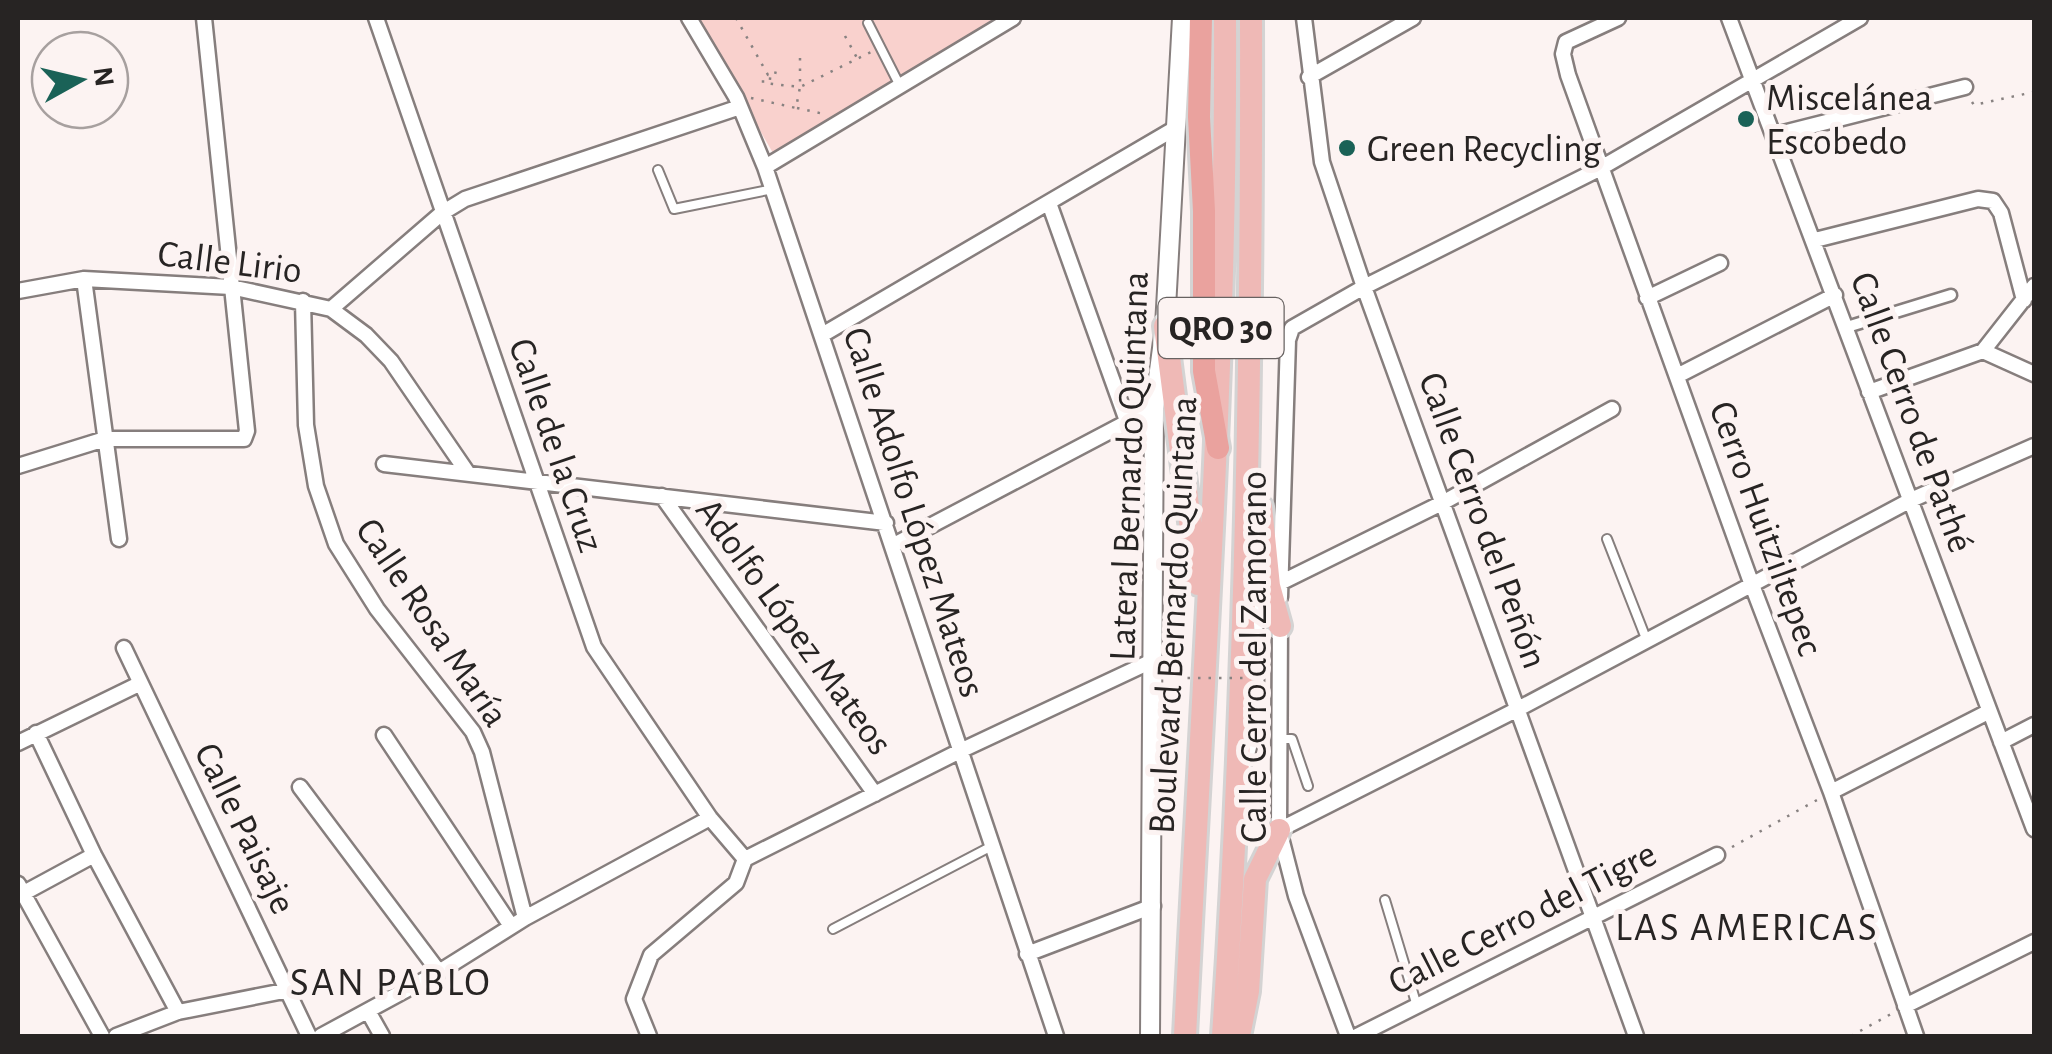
<svg xmlns="http://www.w3.org/2000/svg" width="2052" height="1054" font-family="'Alegreya Sans',sans-serif">
<style>
.park{fill:#f9d1cd}
.lines{fill:none;stroke-linecap:round;stroke-linejoin:round}
.service-casing{stroke:#867e7d;stroke-width:12}
.pedestrian-casing{stroke:#867e7d;stroke-width:15}
.minor-casing{stroke:#867e7d;stroke-width:19}
.tertiary-casing{stroke:#867e7d;stroke-width:22}
.primary-casing{stroke:#d4d3d3;stroke-width:28}
.trunk-casing{stroke:#d4d3d3;stroke-width:28}
.path{stroke:#888281;stroke-width:2.5;stroke-dasharray:2.5 8;stroke-linecap:butt}
.service{stroke:#fff;stroke-width:8}
.pedestrian{stroke:#fff;stroke-width:10}
.minor{stroke:#fff;stroke-width:14}
.tertiary{stroke:#fff;stroke-width:18}
.primary{stroke:#efb9b6;stroke-width:22}
.trunk{stroke:#eaa29e;stroke-width:22}
.path-bridge{stroke:#888281;stroke-width:2.5;stroke-dasharray:2.5 8;stroke-linecap:butt}
.poi-dot{fill:#1a6257;stroke:#fcf3f2;stroke-width:4}
.labels{text-anchor:middle;stroke-width:10;stroke-linejoin:round;paint-order:stroke}
.shield{fill:#fcf3f2;stroke:#676261;stroke-width:2.5}
.shield-label{font-size:35px;font-weight:bold;fill:#272423}
.poi-label{font-size:38px;fill:#272423;stroke:#fcf3f2;text-anchor:start}
.street-label{font-size:38px;fill:#272423;stroke:#fcf3f2}
.neighbourhood-label{font-size:40px;letter-spacing:2.5px;fill:#272423;stroke:#fcf3f2}
</style>
<rect width="100%" height="100%" fill="#fcf3f2"/>
<!-- park -->
<path class="park" d="M695,18H1024L773,153Z"/>
<g class="lines">
<!-- service casing -->
<g class="service-casing">
<path id="service" d="M868,23L899,84
M658,170L674,209L773,189
M1607,539L1647,641
M1279,739H1292L1308,786
M1247,765C1263,720 1262,638 1254,591
M1385,900L1417,1006
M833,929L990,847"/>
</g>
<!-- pedestrian casing -->
<g class="pedestrian-casing">
<path id="pedestrian" d="M1847,327L1951,295"/>
</g>
<!-- minor casing -->
<g class="minor-casing">
<path id="minor" d="M376,18L594,647L710,818L745,859
M689,18L736,97L765,167L1056,1036
M1304,18L1322,162L1364,287L1636,1036
M1618,18L1566,42L1563,54L1568,75L1752,585L1831,792L1916,1036
M1729,18L2034,829
M1309,77L1413,18
M1775,135L1965,87
M765,167L1013,18
M1049,203L1127,421
M1815,240L1978,199L1993,201L2001,213L2024,300
M84,279L119,539
M18,291L84,279L231,287L331,309L366,335L391,361L467,472
M1647,298L1720,263
M303,301L306,425L316,486L336,544L377,609L473,732L482,752L525,918
M331,309L442,213L465,199L740,107
M822,335L1174,129
M1983,351L2034,286
M1983,351L2034,374
M1677,376L1835,295
M1869,392L1983,351
M384,464L886,523
M18,466L105,439H244L247,431L204,18
M662,496L875,794
M894,545L1154,408
M1280,583L1444,502L1612,409
M1280,597L1288,340L1292,328L1364,287L1599,169L1860,18
M1280,619L1279,830L1296,896L1348,1036
M124,648L309,1036
M36,733L94,855L178,1012
M384,735L511,926
M2001,742L2034,725
M18,743L139,684
M300,787L439,972
M1831,792L1988,712
M1279,830L1518,709L1911,500L2034,446
M745,859L960,751L1152,661
M18,884L102,1036
M22,894L94,855
M1027,954L1153,906
M1905,1006L2034,942
M368,1011L382,1036
M116,1036L178,1012L289,990
M321,1036L439,972L525,918L710,818
M649,1036L634,999L651,955L736,883L745,859
M1357,1036L1717,855"/>
</g>
<!-- tertiary casing -->
<g class="tertiary-casing">
<path id="tertiary" d="M1150,1036L1154,408L1165,326L1182,18"/>
</g>
<!-- primary casing -->
<g class="primary-casing">
<path id="primary" d="M1165,326L1198,584
M1261,507L1269,586L1280,626
M1185,1036C1202,697 1227,358 1225,18
M1223,1036C1246,697 1252,358 1251,18
M1239,1036L1248,991L1255,879L1279,830"/>
</g>
<!-- trunk casing -->
<g class="trunk-casing">
<path id="trunk" d="M1201,18L1199,117L1204,211V371L1218,448"/>
</g>
<!-- path -->
<path class="path" d="M736,18L768,75L775,71
M845,36L857,58
M800,58V87L871,52
M751,98L796,108L800,87L763,83V78L774,79L776,70
M1972,102L1974,105L2034,92
M797,108L824,114
M1168,658L1179,657L1177,678
M1732,847L1817,800
M1851,1036L1891,1014"/>
<!-- service -->
<use href="#service" class="service"/>
<!-- pedestrian -->
<use href="#pedestrian" class="pedestrian"/>
<!-- minor -->
<use href="#minor" class="minor"/>
<!-- tertiary -->
<use href="#tertiary" class="tertiary"/>
<!-- primary -->
<use href="#primary" class="primary"/>
<!-- trunk -->
<use href="#trunk" class="trunk"/>
<!-- path-bridge -->
<path class="path-bridge" d="M1177,678H1266"/>
</g>
<!-- markers -->
<g class="poi-dot">
<circle cx="1746" cy="119" r="10"/>
<circle cx="1347" cy="148" r="10"/>
</g>
<g class="labels">
<!-- shield labels -->
<rect class="shield" x="1158.5" y="298" width="125" height="60" rx="8"/>
<g class="shield-label">
<text x="1221" y="340">QRO 30</text>
</g>
<!-- poi labels -->
<g class="poi-label">
<text x="1766" y="110">Miscelánea<tspan x="1766" dy="44">Escobedo</tspan></text>
<text x="1367" y="161">Green Recycling</text>
</g>
<!-- street labels -->
<g class="street-label">
<text transform="translate(230 261) rotate(7)" y="13">Calle Lirio</text>
<text transform="translate(1913 412) rotate(70)" y="13">Calle Cerro de Pathé</text>
<text transform="translate(557 445) rotate(71)" y="13">Calle de la Cruz</text>
<text transform="translate(1128 466) rotate(-88)" y="13">Lateral Bernardo Quintana</text>
<text transform="translate(915 512) rotate(72)" y="13">Calle Adolfo López Mateos</text>
<text transform="translate(1484 520) rotate(70)" y="13">Calle Cerro del Peñón</text>
<text transform="translate(1767 528) rotate(70)" y="13">Cerro Huitziltepec</text>
<text transform="translate(1172 615) rotate(-87)" y="13">Boulevard Bernardo Quintana</text>
<text transform="translate(433 622) rotate(56)" y="13">Calle Rosa María</text>
<text transform="translate(795 626) rotate(54)" y="13">Adolfo López Mateos</text>
<text transform="translate(1253 657) rotate(-90)" y="13">Calle Cerro del Zamorano</text>
<text transform="translate(246 828) rotate(64)" y="13">Calle Paisaje</text>
<text transform="translate(1522 917) rotate(-27)" y="13">Calle Cerro del Tigre</text>
</g>
<!-- neighbourhood labels -->
<g class="neighbourhood-label">
<text x="1747" y="940">LAS AMERICAS</text>
<text x="391" y="995">SAN PABLO</text>
</g>
</g>
<!-- border -->
<rect width="2052" height="1054" fill="none" stroke="#272423" stroke-width="40"/>
<!-- north arrow -->
<g transform="translate(80 80) rotate(82)"><circle r="48" fill="#fcf3f2" stroke="#a7a09f" stroke-width="2.5"/>
<path d="M0-8L18 38L0 25L-18 38Z" fill="#1a6257"/>
<text y="-15" font-size="28" font-weight="bold" text-anchor="middle" fill="#272423">N</text>
</g>
</svg>
